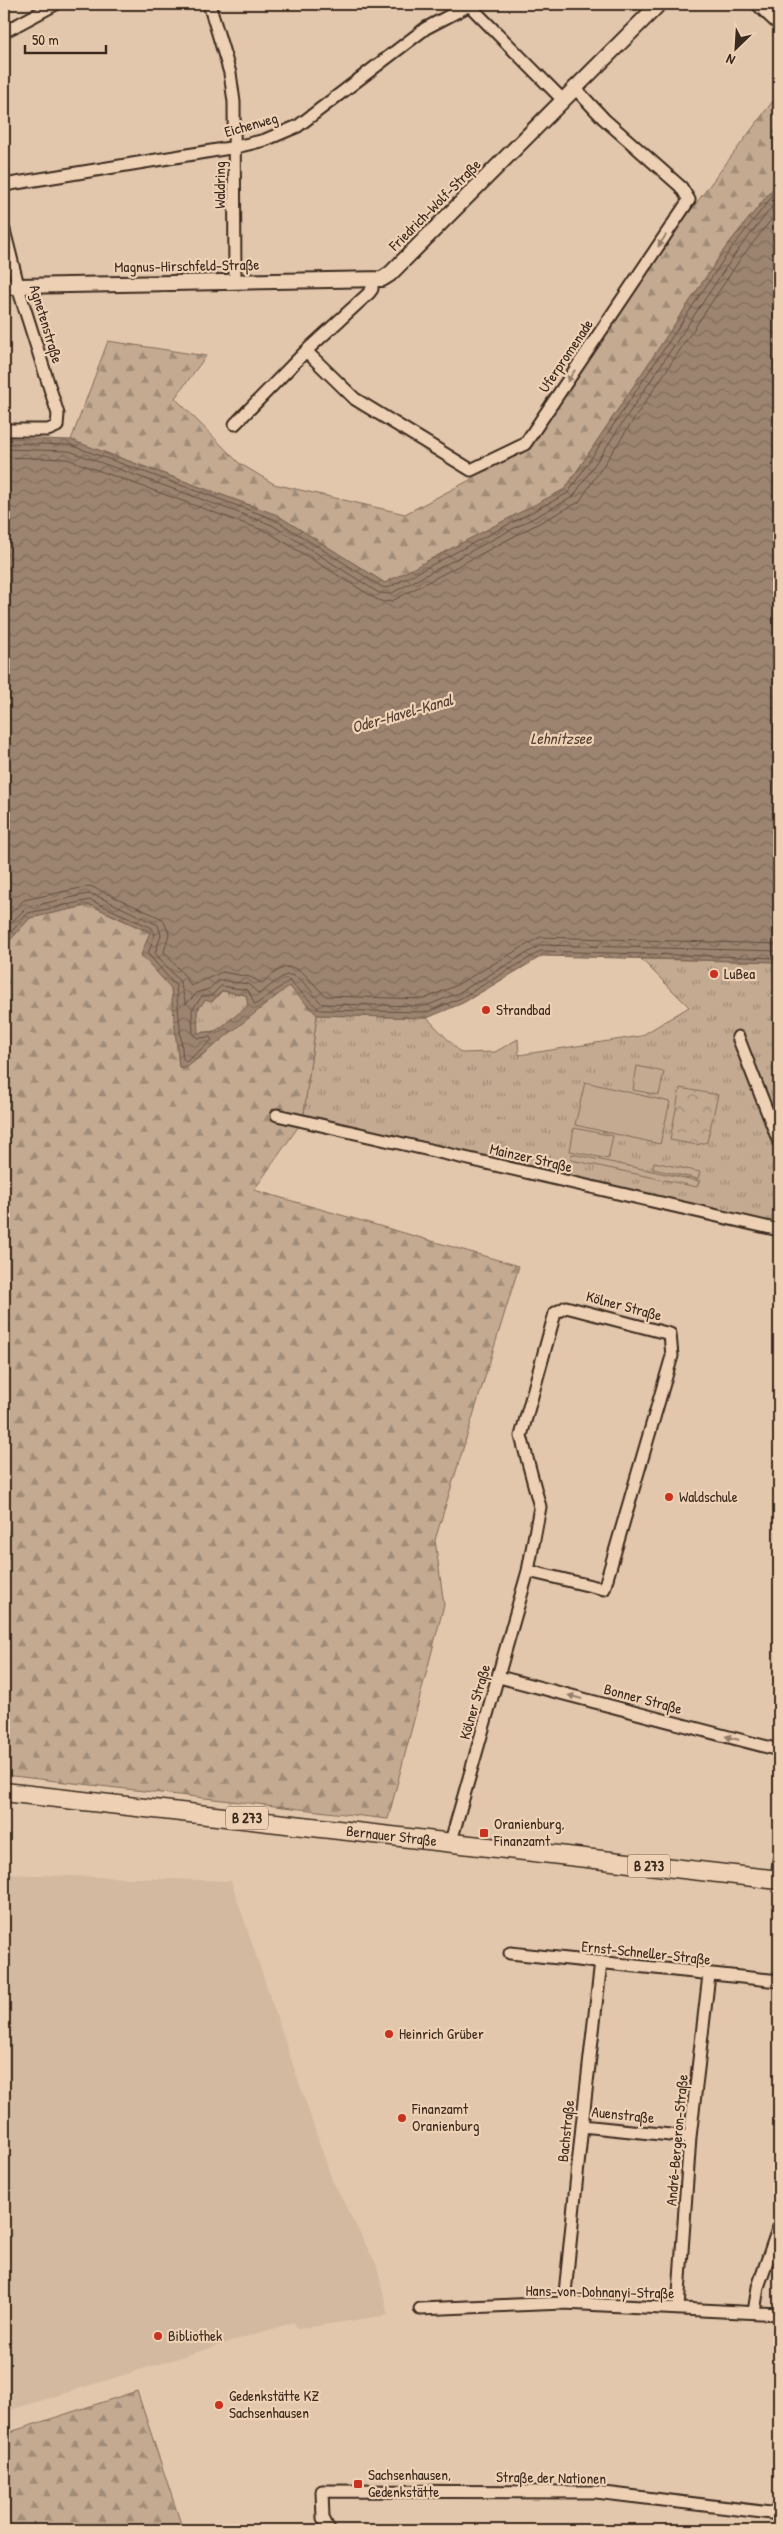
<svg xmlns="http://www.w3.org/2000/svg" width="783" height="2534" font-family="'Patrick Hand',sans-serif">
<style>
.built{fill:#d3b99f}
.grass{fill:url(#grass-tufts);stroke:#806a58}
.forest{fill:url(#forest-firs);stroke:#806a58}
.park{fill:url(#park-crowns);stroke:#806a58}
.pitch{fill:#c4aa91;stroke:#806a58}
.water{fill:url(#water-waves);stroke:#75604f;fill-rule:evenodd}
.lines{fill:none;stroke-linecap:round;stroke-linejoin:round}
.shore{stroke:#624e3f;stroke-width:1}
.minor-casing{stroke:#3b2a1e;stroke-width:15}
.tertiary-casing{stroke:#3b2a1e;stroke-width:18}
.primary-casing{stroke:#3b2a1e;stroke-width:21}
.minor{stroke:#eed1b5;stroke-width:11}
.tertiary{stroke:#eed1b5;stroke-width:14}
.primary{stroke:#eed1b5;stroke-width:18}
.oneway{fill:#947e6a}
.poi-dot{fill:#c8321e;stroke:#eed1b5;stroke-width:2}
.labels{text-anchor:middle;stroke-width:4.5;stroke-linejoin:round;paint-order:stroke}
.shield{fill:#eed1b5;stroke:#715c4b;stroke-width:1}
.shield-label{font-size:14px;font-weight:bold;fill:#3b2a1e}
.street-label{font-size:15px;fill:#3b2a1e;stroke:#eed1b5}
.poi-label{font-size:15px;fill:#3b2a1e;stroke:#eed1b5;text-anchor:start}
.water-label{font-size:16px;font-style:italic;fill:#534032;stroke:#eed1b5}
</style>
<defs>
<pattern id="grass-tufts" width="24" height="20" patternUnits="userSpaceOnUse" patternTransform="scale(1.25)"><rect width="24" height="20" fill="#c4aa91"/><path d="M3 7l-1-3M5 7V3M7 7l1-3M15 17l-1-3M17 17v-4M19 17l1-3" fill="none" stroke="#a08b76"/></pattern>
<pattern id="forest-firs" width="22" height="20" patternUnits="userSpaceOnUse" patternTransform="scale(1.25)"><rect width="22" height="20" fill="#c4aa91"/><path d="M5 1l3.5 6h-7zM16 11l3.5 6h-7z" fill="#a08b76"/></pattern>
<pattern id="park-crowns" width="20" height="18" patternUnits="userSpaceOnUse" patternTransform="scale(1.25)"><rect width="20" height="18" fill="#c4aa91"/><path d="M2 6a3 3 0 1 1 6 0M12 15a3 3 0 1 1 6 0" fill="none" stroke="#a08b76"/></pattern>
<pattern id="water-waves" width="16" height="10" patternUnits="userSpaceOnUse" patternTransform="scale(1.25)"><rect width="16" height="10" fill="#9c8470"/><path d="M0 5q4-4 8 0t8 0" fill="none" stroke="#806c5b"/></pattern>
</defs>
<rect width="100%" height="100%" fill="#e3c7ac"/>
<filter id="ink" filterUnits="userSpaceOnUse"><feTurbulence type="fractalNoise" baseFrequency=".02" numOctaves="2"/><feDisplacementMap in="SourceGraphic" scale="10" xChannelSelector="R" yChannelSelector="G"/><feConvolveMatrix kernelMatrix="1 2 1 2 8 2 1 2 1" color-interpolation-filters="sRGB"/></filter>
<g filter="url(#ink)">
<!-- built -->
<path class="built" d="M4,1874L231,1881L332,2180L377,2266L388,2315L297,2329L294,2322L4,2412Z"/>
<!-- grass -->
<path class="grass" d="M641,959L779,962V1230L303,1120L317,1015L427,1018L461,1053L495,1052L518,1039L519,1055L641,1036L689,1007Z
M222,991L246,995L249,1006L216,1031L197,1033V1011L205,1000L212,1002Z"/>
<!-- forest -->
<path class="forest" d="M779,93V181L726,247L565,489L385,583L277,515L71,440L108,341L206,356L175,398L239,463L274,484L405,514L470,480L484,461L521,441L540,411Z
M90,905L150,933L142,955L171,988L179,1067L186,1068L289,985L317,1015L303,1120L254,1190L519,1266L435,1540L444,1605L388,1819L4,1775V947L30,918Z
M137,2391L183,2530H4V2442L6,2441L4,2434Z"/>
<!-- park -->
<path class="park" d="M680,1088L718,1095L707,1142L697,1145L670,1140Z"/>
<!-- pitch -->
<path class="pitch" d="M637,1066L664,1072L659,1095L633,1090Z
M585,1082L670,1102L660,1144L575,1125Z
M574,1128L613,1136L608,1159L570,1151Z
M572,1154L699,1181L697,1187L571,1160Z
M654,1162L700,1172L698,1179L653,1169Z"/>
<!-- water -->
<path class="water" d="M779,181V962L542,956L463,1003L427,1018L317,1015L289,986L186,1068L179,1067L171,988L141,955L150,932L90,905L30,918L4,947V438L71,440L277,515L385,583L565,489L726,247ZM222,991L246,995L248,1006L216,1031L198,1033L197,1011L205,1000L211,1002Z"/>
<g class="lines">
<!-- shore -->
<path class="shore" d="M4,443L70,445L274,519L382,587L388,588L568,493L730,250L779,188
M4,449L69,451L272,525L379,593L390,594L573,497L735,254L779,198
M4,457L67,459L268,532L376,599L383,602L392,601L579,502L741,258L779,210
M4,919L24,900L90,886L163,919L169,934L164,952L185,976L191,986L222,972L250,977L262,983C268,979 274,972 281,969C301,960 313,987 326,996L424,999L455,986L540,937L779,944
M4,930L27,907L88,894L95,895L158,925L161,935L155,953L180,982L186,1004L198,992L209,989L219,980L248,984L259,994C267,989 274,982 282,977C297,967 313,995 322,1004L426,1006L458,993L541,945L779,951
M4,940L28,913L90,900L152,928L155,934L148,954L176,986L183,1059L186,1062L212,1040L210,1037L198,1038L193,1035L192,1010L202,996H211L221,986L248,990L255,1005L289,981L320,1010L427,1012L461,998L541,951L779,958"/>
<!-- minor casing -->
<g class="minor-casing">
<path id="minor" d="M209,4L230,73L234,102L235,280
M468,4L562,99
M757,4L779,25
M4,32L56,4
M4,185L236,147L265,140L298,126L426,28L470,5
M4,230L21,297L58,414L57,426L48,430H4
M306,351L355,399L471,470L525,444L689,200L681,187L604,119L574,87
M235,424L306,351L369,293L372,289V280
M738,1037L779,1142
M277,1115L779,1230
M499,1677L779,1750
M451,1841L528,1571L540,1507L521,1436L555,1313L566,1307L670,1334L672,1356L604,1589L528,1571
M777,1880L779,1860
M510,1953L779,1981
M582,2126L690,2137
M564,2303L582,2126L601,1962
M678,2308L690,2137L709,1975
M420,2309L564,2303L779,2314
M754,2312L758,2287L779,2226
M329,2530L323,2518L322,2491L596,2492L779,2514"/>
</g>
<!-- tertiary casing -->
<g class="tertiary-casing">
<path id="tertiary" d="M4,288L18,286L382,279L390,274L659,4"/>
</g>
<!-- primary casing -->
<g class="primary-casing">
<g id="primary">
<path id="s1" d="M4,1792L779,1880"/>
</g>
</g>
<!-- minor -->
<use href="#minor" class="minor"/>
<!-- tertiary -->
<use href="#tertiary" class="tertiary"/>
<!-- primary -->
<use href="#primary" class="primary"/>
</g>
<!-- one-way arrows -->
<defs><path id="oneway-solid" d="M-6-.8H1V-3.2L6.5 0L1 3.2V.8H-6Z" transform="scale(1.25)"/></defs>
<g class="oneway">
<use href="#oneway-solid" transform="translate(662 241) rotate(124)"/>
<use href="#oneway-solid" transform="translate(571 376) rotate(124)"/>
<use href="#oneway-solid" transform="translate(575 1697) rotate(-165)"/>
<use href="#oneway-solid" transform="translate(732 1738) rotate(-165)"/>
</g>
</g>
<!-- markers -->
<g class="poi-dot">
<circle cx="714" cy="974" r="5"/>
<circle cx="486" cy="1010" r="5"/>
<circle cx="669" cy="1497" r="5"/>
<rect x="479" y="1828" width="10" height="10" rx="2.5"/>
<circle cx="389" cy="2034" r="5"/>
<circle cx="402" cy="2118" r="5"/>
<circle cx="158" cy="2336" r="5"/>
<circle cx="219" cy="2405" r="5"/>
<rect x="353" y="2479" width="10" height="10" rx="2.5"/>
</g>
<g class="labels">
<!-- shield labels -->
<g class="shield">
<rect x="226" y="1806.5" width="42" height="23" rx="4"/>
<rect x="628" y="1854.5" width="42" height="23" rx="4"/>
</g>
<g class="shield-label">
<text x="247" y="1823">B 273</text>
<text x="649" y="1871">B 273</text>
</g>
<!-- street labels -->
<g class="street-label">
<text transform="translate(251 125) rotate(-16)" y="5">Eichenweg</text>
<text transform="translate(220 185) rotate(-90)" y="5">Waldring</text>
<text transform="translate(435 205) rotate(-45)" y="5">Friedrich-Wolf-Straße</text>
<text transform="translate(187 266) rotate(-1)" y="5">Magnus-Hirschfeld-Straße</text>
<text transform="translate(46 324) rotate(73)" y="5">Agnetenstraße</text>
<text transform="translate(566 356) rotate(-56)" y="5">Uferpromenade</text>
<text transform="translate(531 1158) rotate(13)" y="5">Mainzer Straße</text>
<text transform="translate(624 1306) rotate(15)" y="5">Kölner Straße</text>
<text transform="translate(643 1699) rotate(15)" y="5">Bonner Straße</text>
<text transform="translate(475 1702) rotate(-74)" y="5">Kölner Straße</text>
<text dy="5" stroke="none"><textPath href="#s1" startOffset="390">Bernauer Straße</textPath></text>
<text transform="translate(646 1953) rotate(6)" y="5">Ernst-Schneller-Straße</text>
<text transform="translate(623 2115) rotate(6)" y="5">Auenstraße</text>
<text transform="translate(566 2131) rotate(-84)" y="5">Bachstraße</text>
<text transform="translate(677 2140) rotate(-85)" y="5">André-Bergeron-Straße</text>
<text transform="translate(600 2292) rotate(1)" y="5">Hans-von-Dohnanyi-Straße</text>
<text transform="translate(551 2478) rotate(1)" y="5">Straße der Nationen</text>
</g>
<!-- poi labels -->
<g class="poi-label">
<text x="724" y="979">LuBea</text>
<text x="496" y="1015">Strandbad</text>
<text x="679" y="1502">Waldschule</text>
<text x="494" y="1829">Oranienburg,<tspan x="494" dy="17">Finanzamt</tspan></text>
<text x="399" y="2039">Heinrich Grüber</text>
<text x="412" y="2114">Finanzamt<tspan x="412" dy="17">Oranienburg</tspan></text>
<text x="168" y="2341">Bibliothek</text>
<text x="229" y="2401">Gedenkstätte KZ<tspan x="229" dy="17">Sachsenhausen</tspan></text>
<text x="368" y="2480">Sachsenhausen,<tspan x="368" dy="17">Gedenkstätte</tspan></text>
</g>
<!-- water labels -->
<g class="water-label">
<text transform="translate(402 713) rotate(-16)" y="6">Oder-Havel-Kanal</text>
<text x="561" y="744">Lehnitzsee</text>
</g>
</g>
<!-- margin -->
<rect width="783" height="2534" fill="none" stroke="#eed1b5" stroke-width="20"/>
<rect x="10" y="10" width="763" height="2514" fill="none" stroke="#3b2a1e" stroke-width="2" filter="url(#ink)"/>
<!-- north arrow -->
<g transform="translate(736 48) rotate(205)" stroke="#eed1b5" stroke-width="4" paint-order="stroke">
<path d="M0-4L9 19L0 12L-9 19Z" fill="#3b2a1e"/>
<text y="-8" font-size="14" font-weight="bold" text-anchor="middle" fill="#3b2a1e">N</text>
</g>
<!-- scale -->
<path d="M25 45v8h81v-8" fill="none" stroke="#3b2a1e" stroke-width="2.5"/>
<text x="32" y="45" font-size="15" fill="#3b2a1e" stroke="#eed1b5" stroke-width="4" paint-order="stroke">50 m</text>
</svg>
